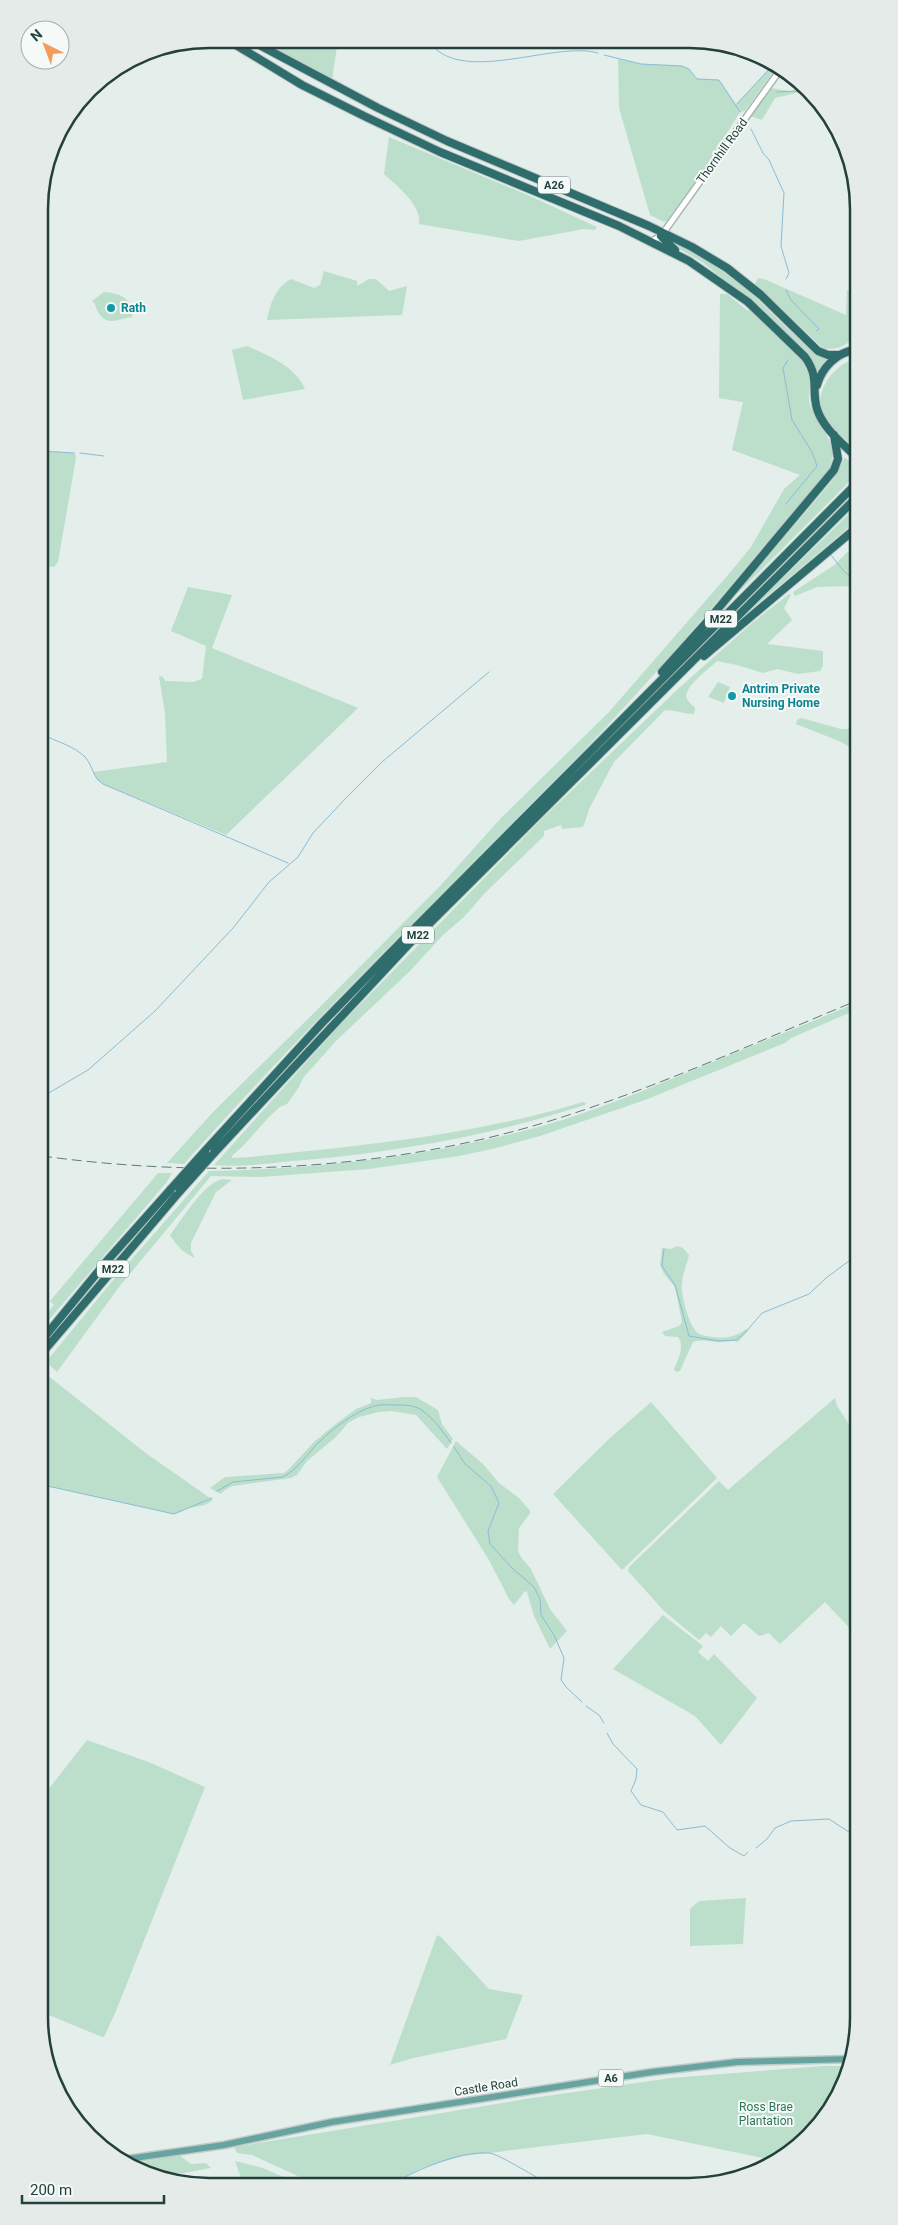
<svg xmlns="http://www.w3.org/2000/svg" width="898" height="2225" font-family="Roboto,sans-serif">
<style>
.green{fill:#bcdfcc}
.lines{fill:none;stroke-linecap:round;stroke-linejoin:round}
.stream{stroke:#8bbcd4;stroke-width:1}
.minor-casing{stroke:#a6b6b3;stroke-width:8}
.major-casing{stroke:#c1cac9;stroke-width:9}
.highway-casing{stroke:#c1cac9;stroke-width:10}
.minor{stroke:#fff;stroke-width:5}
.major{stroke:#67a49f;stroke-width:6}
.highway{stroke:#2e6d6b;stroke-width:8}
.rail{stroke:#5d7b78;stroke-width:1;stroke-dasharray:10 5;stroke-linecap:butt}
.highway-bridge-casing{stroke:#c1cac9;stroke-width:10;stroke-linecap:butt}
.highway-bridge{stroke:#2e6d6b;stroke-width:8}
.culture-dot{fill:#0f9aa8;stroke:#f5faf8;stroke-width:2}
.labels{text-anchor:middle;stroke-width:4;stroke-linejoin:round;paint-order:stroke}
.shield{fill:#f5faf8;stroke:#627875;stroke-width:1}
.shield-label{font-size:11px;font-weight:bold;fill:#23403d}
.street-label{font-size:12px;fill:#23403d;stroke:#f5faf8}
.culture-label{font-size:12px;font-weight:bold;fill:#0d838f;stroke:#f5faf8;text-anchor:start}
.park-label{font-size:12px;fill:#2c7857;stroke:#f5faf8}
.rim{fill:none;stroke:#23403d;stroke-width:2.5}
</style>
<rect width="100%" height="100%" fill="#e4eeeb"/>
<!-- green -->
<path class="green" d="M259,39L338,40L332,80Z
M618,59L641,64L682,66L689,69L696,79L719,80L736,104L772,66L776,68L745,111L740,112L705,168L668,220L664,222L650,215L619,108Z
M806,87L809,90L775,98L762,120L750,116L770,88L790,91Z
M389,137L530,196L597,227L595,230L584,229L519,241L419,224C422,205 397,186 384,174Z
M667,238C697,254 728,272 753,295C774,313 805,351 829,359L818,373L811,360L757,306L702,262L671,244Z
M324,271L357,281V286L369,279H376L389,291L407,286L402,315L267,320C270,304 276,287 291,279L314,288L320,285Z
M758,278L764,279L846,315L847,290H854V338C845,346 834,352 822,347L755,284Z
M104,292C119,293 135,299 132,317C119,319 106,327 98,312C95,307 97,305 92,301Z
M720,294H727L748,311L750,309C767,324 799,350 807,370C812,383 806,396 811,408C821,432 841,443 828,471C748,563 672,659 587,747C452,885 312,1019 184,1164L167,1163L214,1111L314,1013L441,885L501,818L609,712L728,575L751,547L784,489L800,475L732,450L743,402L719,398Z
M247,346C268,355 296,367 305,389L243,400L232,350Z
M854,359V447C846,439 833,430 826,420C810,396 831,367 854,359Z
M40,451L75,453L76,458L58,562L54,567L40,565Z
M845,457L854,466V477L729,602L833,480Z
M855,508V522L747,613Z
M855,545V586L817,587L795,596L793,592L833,566Z
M188,587L232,595L212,648L358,708L226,835L103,784L97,780L93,772L167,762L165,713L159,676L163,677L165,681L193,682L202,679L206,646L171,631Z
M789,594L791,595L784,608L792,620L767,644L823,651V666L820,671L798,674L777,669L763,673L737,665L717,661C709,669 682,688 687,699C689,703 693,705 695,708L694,714C684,714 675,710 665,710L614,762L590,807L583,827L562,829L561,825L544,831V836L485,893L464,917L443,935L410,971L335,1042L303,1078L299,1087L287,1104L280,1107L270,1116L243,1146L232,1156V1158L250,1157C361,1146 476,1135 583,1102L586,1103L585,1105C492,1135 402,1151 305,1160C276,1162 243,1168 214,1165L338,1027L543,818L679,688L751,624Z
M718,682L730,687L724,703L708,697Z
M801,718L841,729H848L855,726V750L839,741L796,724L797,720Z
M856,1003V1010L791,1038L785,1043L645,1100L540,1136L492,1149L459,1156L369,1169L261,1177L211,1176L119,1287L57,1372L46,1362L109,1285L209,1171C322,1169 433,1156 542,1126C596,1111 647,1089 698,1068C751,1046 804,1025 856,1003Z
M158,1173H172L166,1183L42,1328V1319L54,1305L50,1301Z
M223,1179L232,1180L216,1192L191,1243V1251L195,1258C183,1253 177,1246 170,1235C182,1220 204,1182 223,1179Z
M677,1246L683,1248L689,1255C687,1264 683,1273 682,1282C680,1293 689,1327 698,1333C702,1336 708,1336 713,1337C726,1339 735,1337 746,1329L748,1330L738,1342C732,1340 728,1342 722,1342C712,1343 704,1338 693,1342L680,1371L676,1372L674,1369C678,1360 685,1346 678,1337L665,1336L662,1332L679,1326L682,1322L675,1287L664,1274L660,1265L662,1248L671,1249Z
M42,1371L147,1454L213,1500L205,1505L189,1508L174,1514L43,1485Z
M404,1397H416L438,1410L442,1424L453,1439L447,1449L416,1415L391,1411L379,1412L359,1417L348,1423L336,1437L307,1461L297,1475L291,1478L233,1486L228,1488L220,1494L210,1488L225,1477L284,1473L288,1470L314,1442L333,1426L356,1409L371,1403V1398L377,1400Z
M835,1398L837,1406L857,1436L858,1637L825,1602L780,1644L769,1633L759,1636L744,1623L731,1636L721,1626L711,1637L706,1633L699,1640L664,1611L628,1571L629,1567L719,1481L728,1490Z
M651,1402L717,1478L622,1570L553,1494L610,1438Z
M456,1441L483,1464L499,1483L519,1498L531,1512L519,1528L518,1551L521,1557L531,1569L550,1609L567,1631L550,1649L534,1616L527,1592L525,1591L514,1605L509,1599L489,1560L437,1477Z
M663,1615L703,1646L698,1652L708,1661L714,1654L757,1698L721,1745L695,1716L613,1669Z
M87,1740L151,1763L205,1787L116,2011L104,2037H102L44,2013V1795Z
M746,1898L743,1944L690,1946V1909L699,1901Z
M437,1935L441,1937L489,1989L523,1995L506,2039L413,2058L390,2065Z
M823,2066H850L846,2081L824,2120L780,2160H772L647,2134L463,2156L422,2168L395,2182H311L252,2155L237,2153L234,2147L526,2099L671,2078Z
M179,2155L191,2164L206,2163L211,2168L163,2177L136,2163Z
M235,2161L263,2168L297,2183H243Z"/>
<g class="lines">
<!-- stream -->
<path class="stream" d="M422,40H425
M428,40C458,88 554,40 598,53
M604,55L641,64L682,66L689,69L697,79L719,80L740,112
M777,92L800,91L807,88
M737,104L772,66
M751,129L763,153L769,160L784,193L781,246L789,273L786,279
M786,290L791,300L819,329L816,331
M40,451L74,453
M80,453L104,456
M786,504L817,466L812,452L792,420L783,368L788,360
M831,555L842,569L855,582
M41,734C55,741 75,746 86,758C93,767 93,778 103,784L288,863
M42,1097L88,1070L155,1011L234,927L269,882L298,857L313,833L346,798L382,762L489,672
M664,1249L662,1266L675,1285L689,1336L719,1341L736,1340L745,1333L762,1313L809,1294L826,1278L857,1255
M454,1447L465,1464L491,1486L499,1503L488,1531L490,1544L512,1568L534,1587L540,1599L541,1615L554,1635L564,1658L561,1680L566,1687L582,1702
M43,1485L174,1514L212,1498
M217,1491L233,1482L283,1477C297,1470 308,1453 319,1442C334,1428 354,1412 374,1406C381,1404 390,1405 397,1405C406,1405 415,1405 423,1411C434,1419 443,1432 451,1443
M586,1706L599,1715L604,1723
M607,1733L613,1744L637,1769L636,1779L631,1791L641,1805L663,1812L677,1830L705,1826L730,1848L744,1856L748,1852
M756,1848L767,1839L775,1828L791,1821L829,1819L858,1838
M395,2182C420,2169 459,2151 489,2153C499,2154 533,2176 544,2181"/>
<!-- minor casing -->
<g class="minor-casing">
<path id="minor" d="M652,241L661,236L780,70"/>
</g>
<!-- major casing -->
<g class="major-casing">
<path id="major" d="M127,2159L224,2145L332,2122L652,2072L737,2062L852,2059"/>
</g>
<!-- highway casing -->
<g class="highway-casing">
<path id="highway" d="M226,39L302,85L366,117L440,152L619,226L689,261L748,302L805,357C820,378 811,388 817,409C823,428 841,442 854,455
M248,39L378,108L447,141L649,226L692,247L727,268L761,295L818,351L828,355H840
M661,236L675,250
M817,385C822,368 836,353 854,350
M704,656L855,529
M662,672L706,623L834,470L838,459L834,435
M205,1151L321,1024L401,942L854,486
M214,1153L408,945L855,499
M42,1340L106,1262L171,1189
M42,1353L180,1191"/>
</g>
<!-- minor -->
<use href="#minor" class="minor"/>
<!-- major -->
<use href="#major" class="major"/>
<!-- highway -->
<use href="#highway" class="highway"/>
<!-- rail -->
<path class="rail" d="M42,1156C211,1179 389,1171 553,1120C655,1088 757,1042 856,1001"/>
<!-- highway-bridge casing -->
<g class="highway-bridge-casing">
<path id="highway-bridge" d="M171,1189L205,1151
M180,1191L214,1153"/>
</g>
<!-- highway-bridge -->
<use href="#highway-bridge" class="highway-bridge"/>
</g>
<!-- markers -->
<g class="culture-dot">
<circle cx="111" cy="308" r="5"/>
<circle cx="732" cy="696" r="5"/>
</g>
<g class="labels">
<!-- shield labels -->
<g class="shield">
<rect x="538" y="176.5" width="32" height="17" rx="4"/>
<rect x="705" y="610.5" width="32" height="17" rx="4"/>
<rect x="402" y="926.5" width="32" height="17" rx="4"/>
<rect x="97" y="1260.5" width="32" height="17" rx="4"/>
<rect x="598.5" y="2069.5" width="25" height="17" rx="4"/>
</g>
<g class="shield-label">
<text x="554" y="189">A26</text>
<text x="721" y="623">M22</text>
<text x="418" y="939">M22</text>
<text x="113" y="1273">M22</text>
<text x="611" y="2082">A6</text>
</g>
<!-- street labels -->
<g class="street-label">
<text transform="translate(722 151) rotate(-54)" y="4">Thornhill Road</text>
<text transform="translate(486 2087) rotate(-9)" y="4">Castle Road</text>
</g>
<!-- culture labels -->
<g class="culture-label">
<text x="121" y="312">Rath</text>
<text x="742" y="693">Antrim Private<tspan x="742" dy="14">Nursing Home</tspan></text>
</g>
<!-- park labels -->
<g class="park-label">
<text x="766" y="2111">Ross Brae<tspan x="766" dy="14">Plantation</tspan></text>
</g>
</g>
<!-- crop -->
<path d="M0 0H898V2225H0ZM209 48H689A161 161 0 0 1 850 209V2017A161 161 0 0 1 689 2178H209A161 161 0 0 1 48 2017V209A161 161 0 0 1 209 48Z" fill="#e4ebe9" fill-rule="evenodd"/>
<path class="rim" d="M209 48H689A161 161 0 0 1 850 209V2017A161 161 0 0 1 689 2178H209A161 161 0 0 1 48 2017V209A161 161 0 0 1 209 48Z"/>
<!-- north arrow -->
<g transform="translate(45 45) rotate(318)"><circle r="24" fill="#f5faf8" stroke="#a1b0ad"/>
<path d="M0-4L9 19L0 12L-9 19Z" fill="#f59c5b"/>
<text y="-8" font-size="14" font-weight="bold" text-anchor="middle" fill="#23403d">N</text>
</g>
<!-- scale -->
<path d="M22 2195v8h142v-8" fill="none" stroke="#23403d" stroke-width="2.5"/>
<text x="30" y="2195" font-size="15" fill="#23403d" stroke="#f5faf8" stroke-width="4" paint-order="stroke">200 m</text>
</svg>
